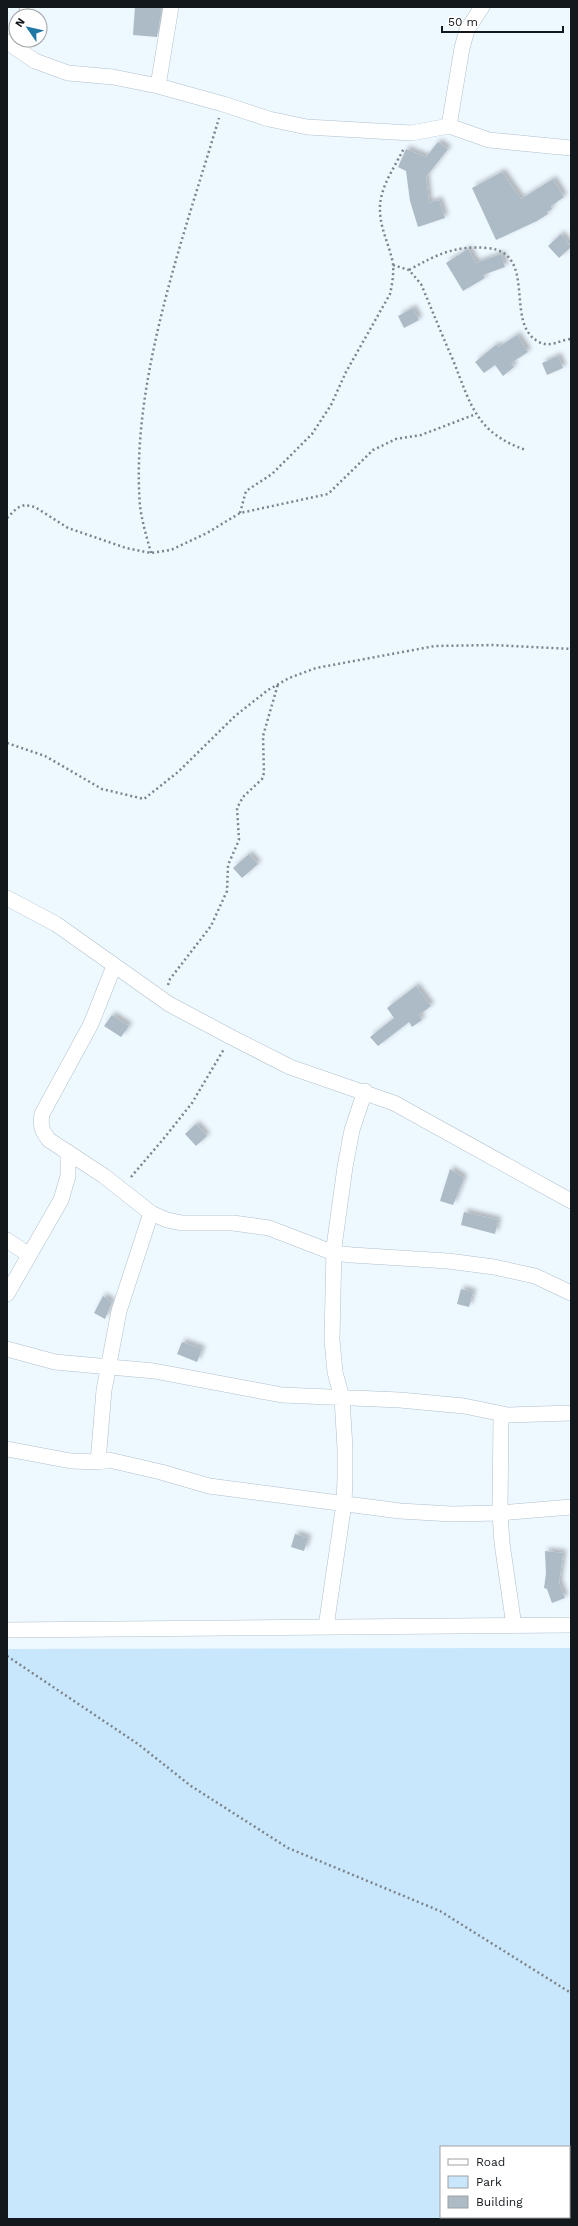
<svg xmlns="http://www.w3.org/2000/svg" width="578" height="2226" font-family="'Work Sans',sans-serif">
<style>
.green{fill:#c9e7fc;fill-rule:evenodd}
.building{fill:#acbbc6;filter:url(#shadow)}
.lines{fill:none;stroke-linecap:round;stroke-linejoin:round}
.lane-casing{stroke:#b0c0cb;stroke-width:10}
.street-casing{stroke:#b0c0cb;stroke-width:16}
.path{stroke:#7c8489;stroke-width:2.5;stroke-dasharray:2 3;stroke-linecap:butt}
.lane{stroke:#fff;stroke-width:8}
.street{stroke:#fff;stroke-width:15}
</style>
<defs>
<filter id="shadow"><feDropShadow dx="3.5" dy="-3.5" stdDeviation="2" flood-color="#0004"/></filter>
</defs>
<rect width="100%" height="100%" fill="#eef8ff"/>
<!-- green -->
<path class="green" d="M571,1648V2219H7V1649ZM441,2147H569V2217H441Z"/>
<!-- building -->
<path class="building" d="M135,7H162L157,37L133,35Z
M438,142L448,149L426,177L429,203L439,200L445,218L418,227L410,201L406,171L398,167L406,149L426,157Z
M502,172L521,199L553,179L564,197L551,206L552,209L547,212L548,214L537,221L496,240L472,188Z
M561,234L571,247L559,258L548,246Z
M468,249L476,263L501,254L505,267L483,275L485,278L463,291L446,263Z
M413,308L419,320L404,328L398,316Z
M517,335L528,352L511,363L514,367L503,376L495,365L484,373L475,362L496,345L499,347Z
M558,356L563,368L547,375L542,363Z
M249,854L258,864L242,878L233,868Z
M416,986L431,1006L419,1015L422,1020L412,1027L409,1022L378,1046L370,1037L394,1018L387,1008Z
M112,1015L129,1026L121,1037L104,1026Z
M196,1124L207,1136L196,1146L185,1134Z
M450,1169L464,1178L453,1205L440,1201Z
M464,1212L498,1220L495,1234L461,1225Z
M461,1289L473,1292L469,1307L457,1304Z
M103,1296L112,1302L105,1319L94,1313Z
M182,1342L202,1349L197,1362L177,1354Z
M295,1534L308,1538L304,1551L291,1547Z
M545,1551L563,1553L559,1583L565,1598L552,1603L547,1589L544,1588L546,1574Z"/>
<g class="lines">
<!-- lane casing -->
<g class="lane-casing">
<path id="lane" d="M23,16L24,7
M9,44L16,31"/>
</g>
<!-- street casing -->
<g class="street-casing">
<path id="street" d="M7,42L35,61L68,73L113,77L158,86L223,104L269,119L307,127L411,133L449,126L489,140L571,148
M158,86L171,7
M449,126L462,48L467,30L482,7
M7,898L56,924L169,1004L231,1037L290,1067L394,1103L571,1201
M114,966L91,1024L42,1114C40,1126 42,1131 49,1140L104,1176L151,1213L167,1220L182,1223H233L269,1228L334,1253L352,1255L448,1261L494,1267L535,1276L571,1293
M7,1240L29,1255
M7,1294L61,1200L68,1176V1152
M7,1349L55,1362L154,1371L282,1395L400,1400L464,1406L508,1415L571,1413
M501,1414L500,1513L502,1543L514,1626
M7,1449L71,1461L98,1462L109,1460L161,1472L209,1486L400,1511L452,1514L500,1513L571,1507
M98,1462L104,1390L119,1311L151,1213
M326,1627L344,1503L345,1479V1448L342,1398L335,1372L332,1340L334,1247L345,1167L352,1130L365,1091
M7,1630L571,1625"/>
</g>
<!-- path -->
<path class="path" d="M393,265L409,270L421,284C432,310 442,335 453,360C471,405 476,433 526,450
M409,270C436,255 455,245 487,248C539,252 503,324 539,342C551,348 559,340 571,339
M240,513L246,491L272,474L312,434L331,405L346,372L390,294C392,285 394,274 393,264C390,246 380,229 380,210C379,188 395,167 404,148
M7,518L17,508L25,505L35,507L68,528L126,548L151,553L171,550L207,533L240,513L328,494L373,450L396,439L421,435L476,414
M151,553C147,538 142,522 140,506C130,382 184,236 219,118
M7,743L45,756L102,789L144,799L178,772L235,716L268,690L289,678L316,668L435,646L494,645L571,649
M168,985L170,979L211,926L227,891L228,865L239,840L237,808L243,797L262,779L264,773L263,736L278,684
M131,1177L165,1137L192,1103L224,1049
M7,1656L138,1744L191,1786L288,1848L440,1911L571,1993"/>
<!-- lane -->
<use href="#lane" class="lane"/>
<!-- street -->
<use href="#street" class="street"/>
</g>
<!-- border -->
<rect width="578" height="2226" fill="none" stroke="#12181c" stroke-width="16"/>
<!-- legend -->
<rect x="440" y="2146" width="130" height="72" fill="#ffffff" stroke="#a0a3a4"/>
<rect x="448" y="2159" width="20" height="6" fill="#ffffff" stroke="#a0a3a4"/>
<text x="476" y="2166" font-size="12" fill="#12181c">Road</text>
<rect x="448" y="2176" width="20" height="12" fill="#c9e7fc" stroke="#a0a3a4"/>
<text x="476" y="2186" font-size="12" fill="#12181c">Park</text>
<rect x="448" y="2196" width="20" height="12" fill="#acbbc6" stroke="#a0a3a4"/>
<text x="476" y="2206" font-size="12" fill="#12181c">Building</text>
<!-- north arrow -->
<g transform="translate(28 28) rotate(304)"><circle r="19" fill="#ffffff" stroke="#a0a3a4"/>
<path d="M0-3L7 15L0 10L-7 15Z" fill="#1f77a6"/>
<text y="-6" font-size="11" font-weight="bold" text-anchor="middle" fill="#12181c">N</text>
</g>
<!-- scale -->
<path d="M442 26v6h121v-6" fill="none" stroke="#12181c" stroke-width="2"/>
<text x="448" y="26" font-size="12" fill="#12181c" stroke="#ffffff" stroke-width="3" paint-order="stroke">50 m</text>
</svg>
